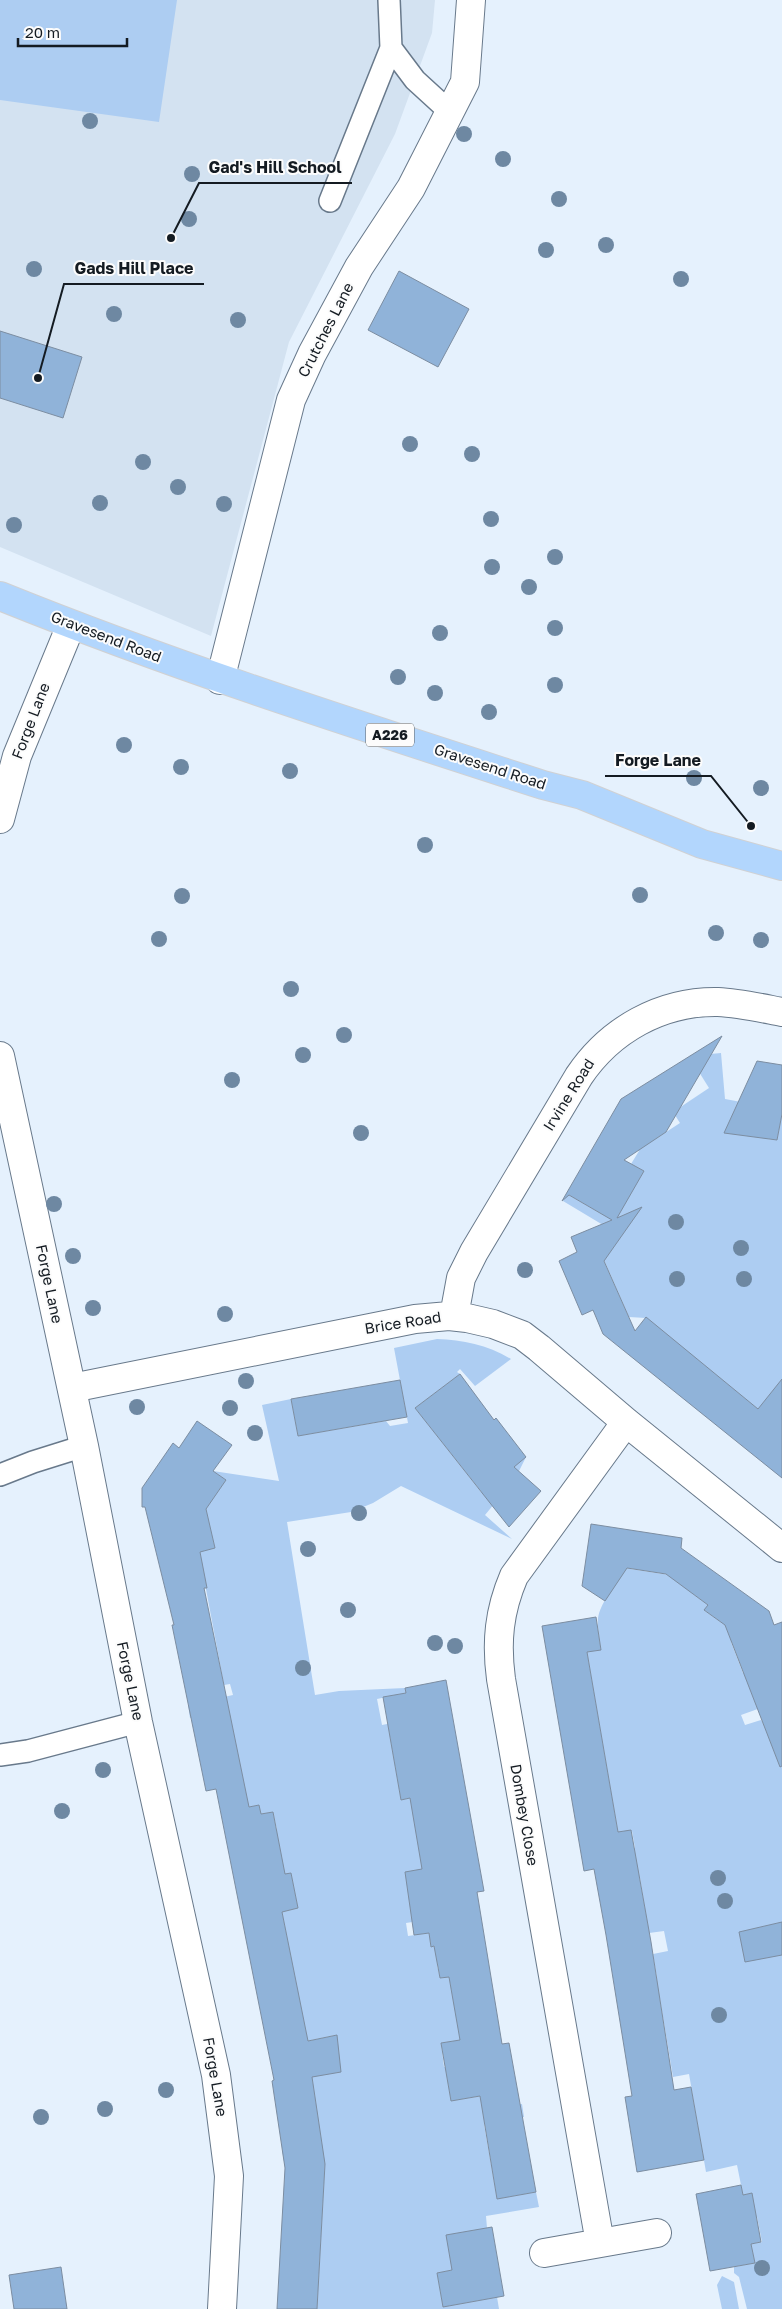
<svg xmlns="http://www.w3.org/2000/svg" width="782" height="2309" viewBox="0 0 782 2309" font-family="'Golos Text',sans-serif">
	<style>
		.built { fill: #d3e2f1 }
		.green { fill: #adcdf2 }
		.building { fill: #90b3d9; stroke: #7c8da1 }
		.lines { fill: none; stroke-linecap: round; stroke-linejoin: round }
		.service-casing { stroke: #68798b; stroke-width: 24 }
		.minor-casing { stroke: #68798b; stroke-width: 30 }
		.tertiary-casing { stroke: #68798b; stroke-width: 30 }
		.primary-casing { stroke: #d0d1d3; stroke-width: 30 }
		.service { stroke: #fff; stroke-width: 21 }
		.minor { stroke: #fff; stroke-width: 28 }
		.tertiary { stroke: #fff; stroke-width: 28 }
		.primary { stroke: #b2d6fd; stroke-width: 28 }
		.tree { fill: #6e88a2 }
		.labels { text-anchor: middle; stroke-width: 4; stroke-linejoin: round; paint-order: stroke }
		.shield { fill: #fcfcfc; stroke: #5a5e63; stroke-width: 1 }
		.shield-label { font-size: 14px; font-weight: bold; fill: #141b22 }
		.street-label { font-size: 15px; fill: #141b22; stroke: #fcfcfc }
		.leader { fill: none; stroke: #141b22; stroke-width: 2 }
		.callout-dot { fill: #141b22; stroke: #fcfcfc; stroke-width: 2 }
		.callout-label { font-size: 16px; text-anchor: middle; font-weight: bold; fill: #141b22; stroke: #fcfcfc; stroke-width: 4; stroke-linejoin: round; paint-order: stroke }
	</style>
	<rect width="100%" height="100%" fill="#e5f1fd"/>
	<path class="built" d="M0 0H435L432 33 395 134 289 342 211 636 0 547Z"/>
	<path class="green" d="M0 0H177L159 122 0 100Z
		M721 1053 725 1099 763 1106 768 1139 777 1140 782 1114V1425L758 1409 646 1318 629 1317 597 1244 603 1225 563 1201 567 1194 598 1212 636 1184 644 1171 631 1164 639 1151 638 1143 657 1138 680 1123 673 1112 709 1088 689 1056Z
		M437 1339C463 1340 488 1345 511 1359L475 1386 460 1369 457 1372 460 1374 415 1408 481 1492 526 1457 519 1471 497 1496 499 1498 485 1515 512 1539 401 1486 373 1503 351 1512 287 1522 315 1695 339 1691 405 1688 406 1693 377 1699 382 1725 412 1719 390 1736 401 1800 427 1795 432 1919 406 1923 408 1936 429 1933 431 1947 443 1945 446 1964 437 1965 440 1978 449 1977 461 2040 441 2043 444 2067 464 2064 446 2071 451 2101 512 2091 514 2105 522 2104 524 2117 484 2124 497 2199 536 2192 539 2207 486 2216 487 2228 452 2270 437 2273 443 2307 497 2297 499 2309H317L325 2165 285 2166 282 2151 322 2145 311 2074 338 2047 336 2035 307 2041 282 1912 298 1908 291 1873 274 1877 265 1832 277 1830 273 1812 261 1814 259 1805 230 1810 228 1711 190 1718 188 1705 233 1695 230 1684 224 1685 199 1552 215 1548 211 1533 170 1507H207L226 1480 213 1471 279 1481 262 1405 291 1399 298 1436 386 1421 390 1426 408 1423 394 1348Z
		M585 1562 676 1576 693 1594 708 1605 705 1611 722 1623 744 1593 742 1638 731 1642 743 1673 754 1671 766 1706 741 1715 745 1725 761 1720 782 1752V2309H747L739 2277 734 2273V2267L755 2263 751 2244 762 2242 757 2217 745 2218 752 2193 743 2195 737 2165 706 2172 689 2074 673 2077 660 1999 633 1982 657 1978 653 1954 668 1951 664 1931 649 1933 640 1878 621 1851 635 1848 632 1831 618 1832 587 1652 601 1649C596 1616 595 1615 614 1586L588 1568Z
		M722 2276 734 2282 739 2309H722L717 2285Z"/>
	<path class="building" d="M399 271 469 309 438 367 368 330Z
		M0 331 82 357 63 418 0 398Z
		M722 1036 666 1132 624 1160 644 1171 617 1218 642 1207 604 1261 635 1331 646 1317 758 1409 782 1379V1478L603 1334 593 1310 582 1315 559 1261 577 1252 571 1237 612 1220 569 1195 562 1201 621 1099Z
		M757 1061 782 1065V1114L777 1140 724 1133Z
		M460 1374 494 1420 496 1418 526 1457 514 1467 541 1491 509 1527 415 1408Z
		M400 1380 407 1417 298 1436 291 1399Z
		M197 1421 232 1445 213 1471 226 1480 206 1509 215 1548 200 1552 207 1588H204L249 1807 259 1805 261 1814 273 1812 285 1874 291 1873 298 1908 282 1912 308 2041 337 2035 341 2072 312 2077 325 2164 317 2309H277L285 2168 272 2081 274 2080 216 1789 206 1791 172 1625H174L145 1507H142V1488L173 1443 179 1448Z
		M591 1524 682 1538 681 1548 769 1611 774 1625 782 1622V1766L780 1767 725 1625 704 1610 708 1605 666 1574 627 1568 605 1601 582 1586Z
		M596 1617 601 1650 587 1652 618 1832 631 1830 651 1942 674 2090 691 2087 704 2160 637 2172 625 2097 632 2096 606 1935 594 1869 584 1871 542 1626Z
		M446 1680 484 1891 477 1892 502 2044 509 2043 536 2192 497 2199 480 2096 451 2101 441 2043 460 2040 449 1977 440 1978 434 1946 431 1947 429 1933 414 1935 405 1872 422 1869 410 1798 401 1800 383 1697 406 1693 405 1688Z
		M782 1922V1955L745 1962 739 1932Z
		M741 2185 743 2195 752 2193 761 2242 751 2244 755 2263 710 2271 696 2194Z
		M492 2227 504 2296 443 2307 437 2273 452 2270 446 2235Z
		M61 2267 67 2309H14L9 2275Z"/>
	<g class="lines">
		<g class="service-casing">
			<path id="service" d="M391 48 415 80 450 112
				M330 201 391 48 389 0
				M0 1475 33 1462 84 1446
				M0 1755 28 1751 138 1722"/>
		</g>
		<g class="minor-casing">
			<path id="minor" d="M454 1316 461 1278 474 1252 579 1076C610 1030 661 1001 718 1002 739 1003 761 1008 782 1012
				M72 1388 415 1319 449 1316 467 1318 493 1324 522 1335 539 1348 626 1422 782 1548
				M600 2243 501 1679C496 1642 499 1611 514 1576L626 1422
				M544 2253 657 2233"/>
		</g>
		<g class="tertiary-casing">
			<path id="tertiary" d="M220 680 291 400 312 354 359 267 411 188 465 82 471 0
				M0 819 17 756 71 625
				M0 1056 84 1446 138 1722 216 2075 229 2176 222 2309"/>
		</g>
		<g class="primary-casing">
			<path id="primary" d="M0 596C178 668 361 726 543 785L582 795 702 844 782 866"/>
		</g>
		<use href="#service" class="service"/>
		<use href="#minor" class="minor"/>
		<use href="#tertiary" class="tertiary"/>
		<use href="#primary" class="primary"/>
	</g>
	<g class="tree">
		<circle cx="90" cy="121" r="8"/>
		<circle cx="464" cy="134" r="8"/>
		<circle cx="503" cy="159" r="8"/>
		<circle cx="192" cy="174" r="8"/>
		<circle cx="559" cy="199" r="8"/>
		<circle cx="189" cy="219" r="8"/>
		<circle cx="606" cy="245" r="8"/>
		<circle cx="546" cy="250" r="8"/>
		<circle cx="34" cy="269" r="8"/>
		<circle cx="681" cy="279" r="8"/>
		<circle cx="114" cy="314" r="8"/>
		<circle cx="238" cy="320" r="8"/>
		<circle cx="410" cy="444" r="8"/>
		<circle cx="472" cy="454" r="8"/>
		<circle cx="143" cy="462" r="8"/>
		<circle cx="178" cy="487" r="8"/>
		<circle cx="100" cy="503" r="8"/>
		<circle cx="224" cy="504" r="8"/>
		<circle cx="491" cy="519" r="8"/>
		<circle cx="14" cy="525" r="8"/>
		<circle cx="555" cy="557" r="8"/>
		<circle cx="492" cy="567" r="8"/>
		<circle cx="529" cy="587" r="8"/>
		<circle cx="555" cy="628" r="8"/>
		<circle cx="440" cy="633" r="8"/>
		<circle cx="398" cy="677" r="8"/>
		<circle cx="555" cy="685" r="8"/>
		<circle cx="435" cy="693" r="8"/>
		<circle cx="489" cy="712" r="8"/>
		<circle cx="124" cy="745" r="8"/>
		<circle cx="181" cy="767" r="8"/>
		<circle cx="290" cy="771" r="8"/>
		<circle cx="694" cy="778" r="8"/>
		<circle cx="761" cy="788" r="8"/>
		<circle cx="425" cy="845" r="8"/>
		<circle cx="640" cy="895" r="8"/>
		<circle cx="182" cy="896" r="8"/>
		<circle cx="716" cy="933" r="8"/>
		<circle cx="159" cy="939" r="8"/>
		<circle cx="761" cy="940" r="8"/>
		<circle cx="291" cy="989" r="8"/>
		<circle cx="344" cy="1035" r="8"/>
		<circle cx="303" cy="1055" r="8"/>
		<circle cx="232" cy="1080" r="8"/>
		<circle cx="361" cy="1133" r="8"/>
		<circle cx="54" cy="1204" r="8"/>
		<circle cx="676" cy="1222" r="8"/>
		<circle cx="741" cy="1248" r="8"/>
		<circle cx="73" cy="1256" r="8"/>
		<circle cx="525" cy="1270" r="8"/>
		<circle cx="677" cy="1279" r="8"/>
		<circle cx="744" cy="1279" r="8"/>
		<circle cx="93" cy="1308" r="8"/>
		<circle cx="225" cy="1314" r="8"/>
		<circle cx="246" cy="1381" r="8"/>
		<circle cx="137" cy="1407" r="8"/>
		<circle cx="230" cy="1408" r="8"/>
		<circle cx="255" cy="1433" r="8"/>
		<circle cx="359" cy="1513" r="8"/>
		<circle cx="308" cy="1549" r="8"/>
		<circle cx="348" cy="1610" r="8"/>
		<circle cx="435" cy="1643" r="8"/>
		<circle cx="455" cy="1646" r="8"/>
		<circle cx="303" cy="1668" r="8"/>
		<circle cx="103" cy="1770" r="8"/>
		<circle cx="62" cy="1811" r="8"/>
		<circle cx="718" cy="1878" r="8"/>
		<circle cx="725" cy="1901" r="8"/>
		<circle cx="719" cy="2015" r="8"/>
		<circle cx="166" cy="2090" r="8"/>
		<circle cx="105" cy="2109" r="8"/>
		<circle cx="41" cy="2117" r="8"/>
		<circle cx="762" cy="2268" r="8"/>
	</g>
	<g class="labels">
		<rect class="shield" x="366" y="723.5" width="48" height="23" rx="4"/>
		<g class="shield-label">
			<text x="390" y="740">A226</text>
		</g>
		<g class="street-label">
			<text transform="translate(326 330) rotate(-63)" y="5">Crutches Lane</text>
			<text transform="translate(106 637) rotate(21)" y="5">Gravesend Road</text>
			<text transform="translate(31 721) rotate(-69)" y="5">Forge Lane</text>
			<text transform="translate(490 767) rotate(18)" y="5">Gravesend Road</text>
			<text transform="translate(569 1095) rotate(-58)" y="5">Irvine Road</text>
			<text transform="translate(49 1284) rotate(78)" y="5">Forge Lane</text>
			<text transform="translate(403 1323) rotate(-9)" y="5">Brice Road</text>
			<text transform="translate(130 1681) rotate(78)" y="5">Forge Lane</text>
			<text transform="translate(524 1815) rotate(80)" y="5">Dombey Close</text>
			<text transform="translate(215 2077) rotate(80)" y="5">Forge Lane</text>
		</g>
	</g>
	<path class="leader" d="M171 238L199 183H352M38 378L64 284H204M751 826L711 776H605"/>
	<g class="callout-dot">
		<circle cx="171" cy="238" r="5"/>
		<circle cx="38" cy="378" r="5"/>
		<circle cx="751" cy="826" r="5"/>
	</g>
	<g class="callout-label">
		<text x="275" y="173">Gad's Hill School</text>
		<text x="134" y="274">Gads Hill Place</text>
		<text x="658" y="766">Forge Lane</text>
	</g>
	<path d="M18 38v8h109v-8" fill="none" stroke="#141b22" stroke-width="2.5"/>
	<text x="25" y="38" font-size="15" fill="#141b22" stroke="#fcfcfc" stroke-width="4" paint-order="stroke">20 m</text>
</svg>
